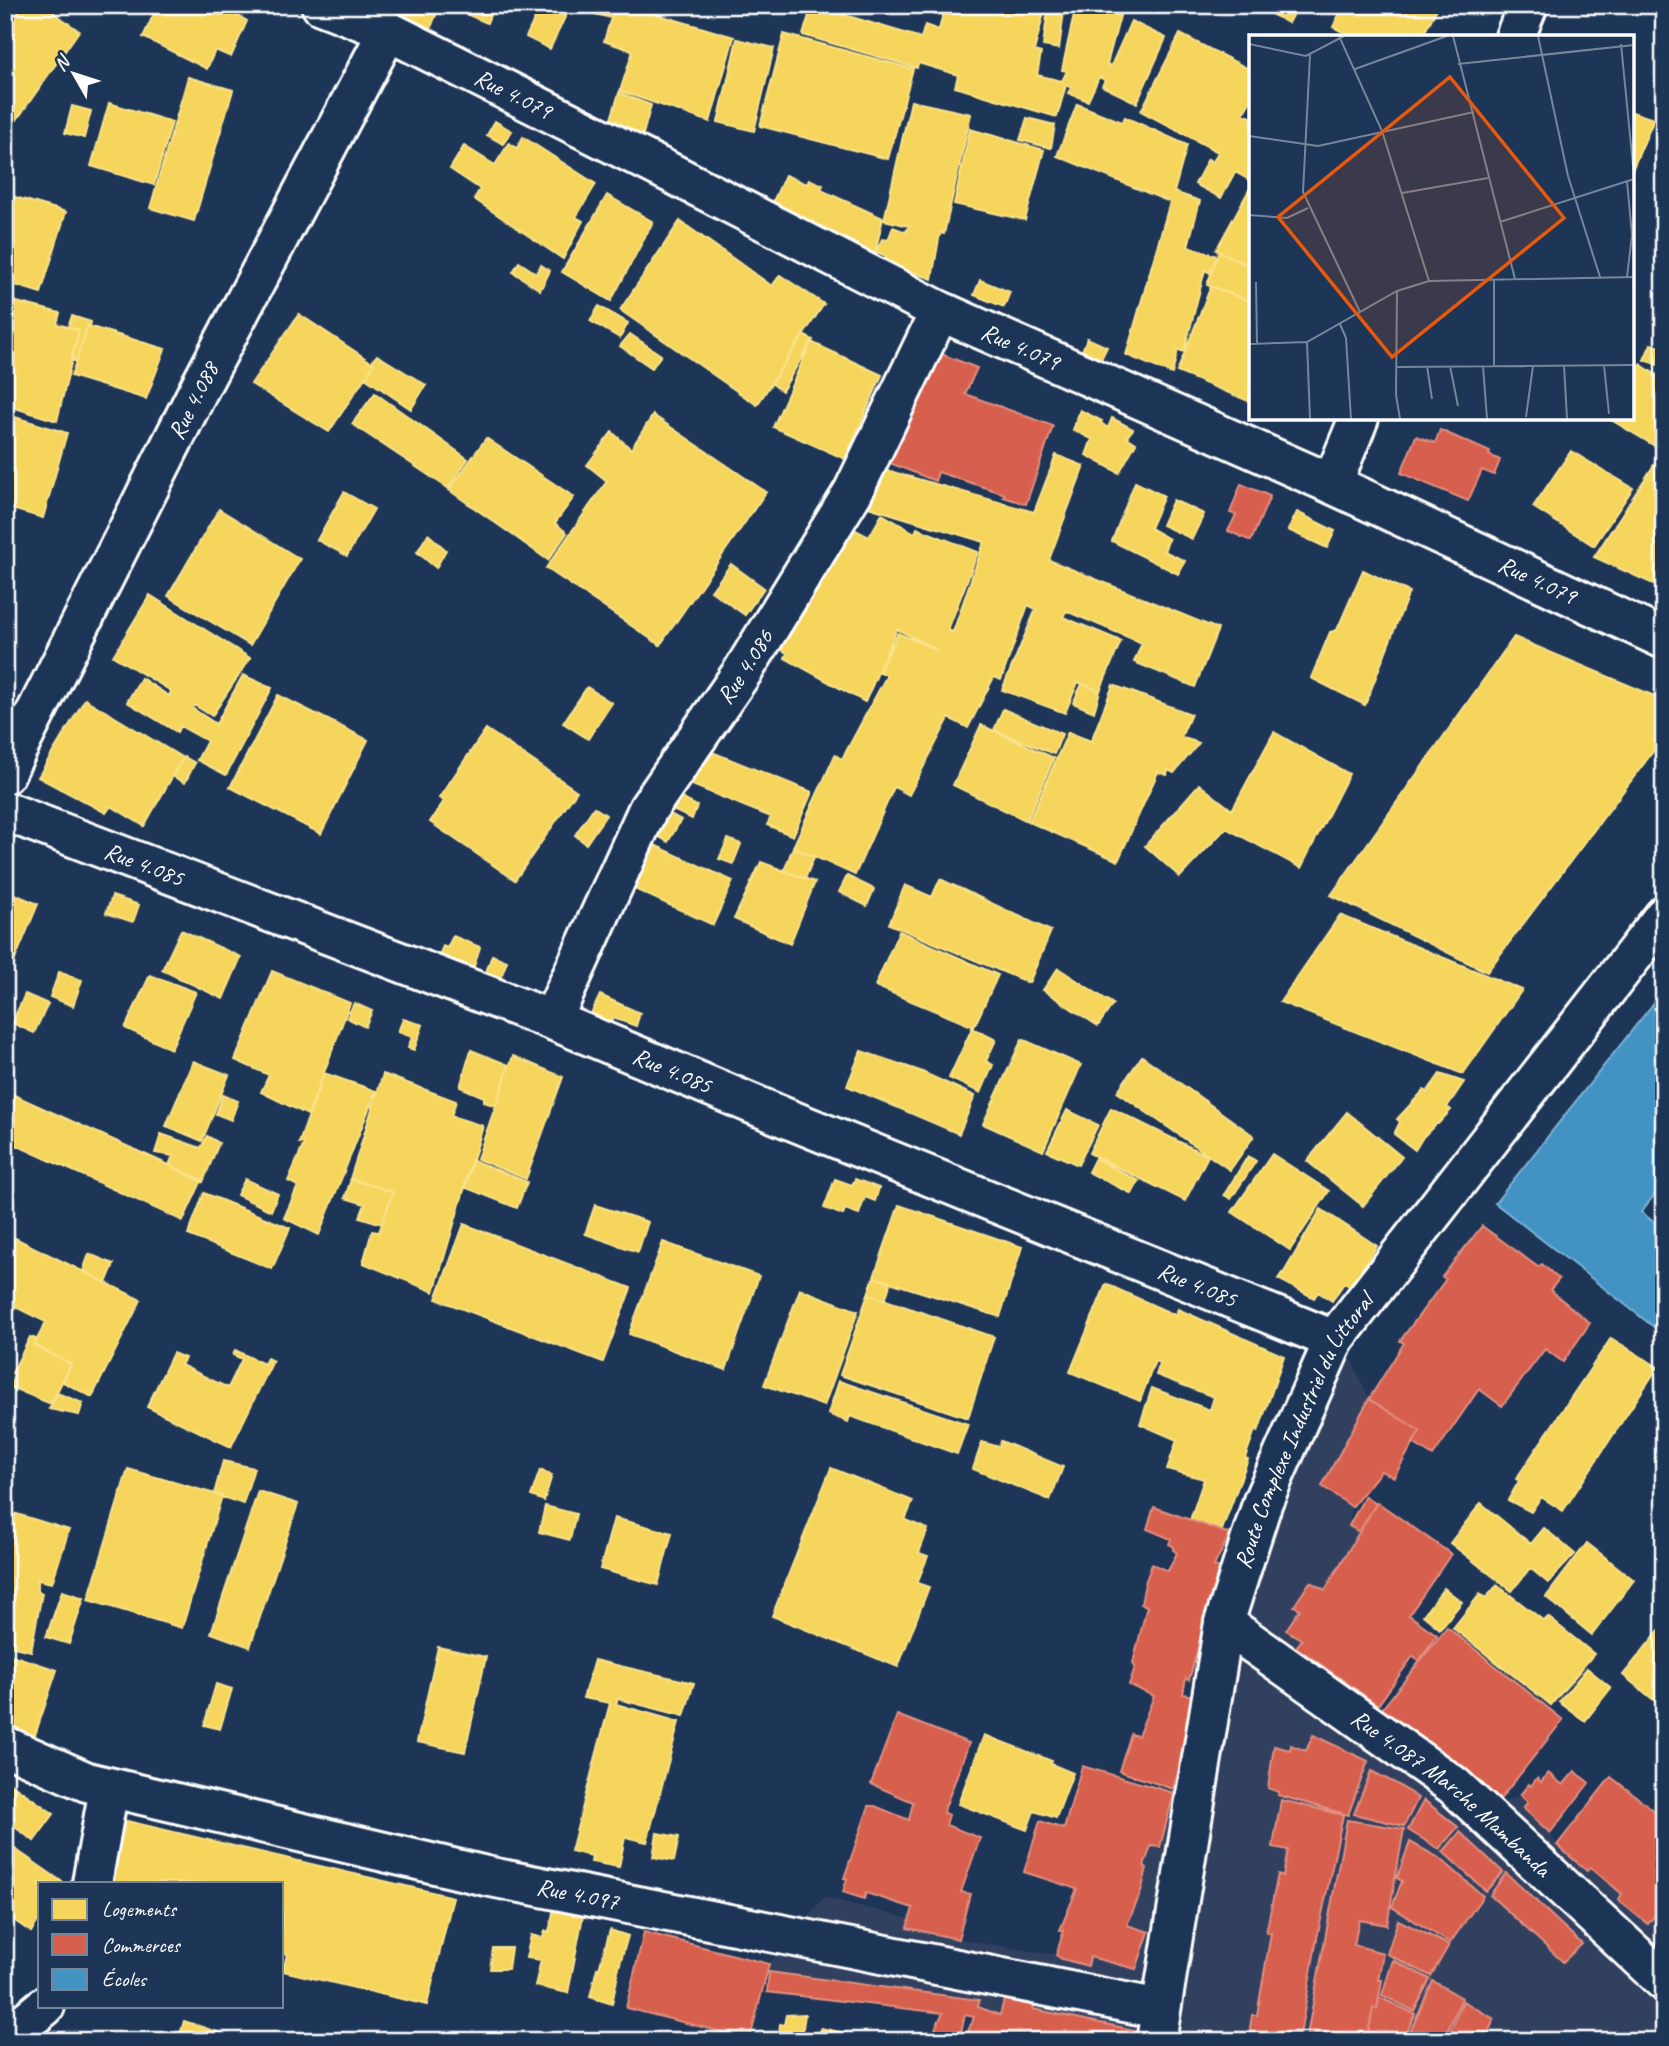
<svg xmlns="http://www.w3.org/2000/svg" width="1669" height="2046" viewBox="0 0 1669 2046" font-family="Caveat,sans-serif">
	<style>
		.built { fill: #314161 }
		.homes { fill: #f6d55c; stroke: #f9e28d; stroke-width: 2 }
		.shops { fill: #d6604d; stroke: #e29082; stroke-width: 2 }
		.schools { fill: #4393c3; stroke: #7bb3d5; stroke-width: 2 }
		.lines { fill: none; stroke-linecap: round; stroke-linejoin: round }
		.street-casing { stroke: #fff; stroke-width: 44 }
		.street { stroke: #1d3557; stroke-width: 38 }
		.labels { text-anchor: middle; stroke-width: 7; stroke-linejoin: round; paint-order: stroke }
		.street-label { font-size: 24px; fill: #fff; stroke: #1d3557 }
		.inset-road { fill: none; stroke: #77869a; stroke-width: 2 }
		.view { fill: #e8590c; fill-opacity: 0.15; stroke: #e8590c; stroke-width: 3.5 }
		.inset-edge { fill: none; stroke: #fff; stroke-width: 3.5 }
	</style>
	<rect width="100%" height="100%" fill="#1d3557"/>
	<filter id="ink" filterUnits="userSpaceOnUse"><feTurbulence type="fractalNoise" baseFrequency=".0143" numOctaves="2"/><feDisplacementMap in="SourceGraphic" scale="14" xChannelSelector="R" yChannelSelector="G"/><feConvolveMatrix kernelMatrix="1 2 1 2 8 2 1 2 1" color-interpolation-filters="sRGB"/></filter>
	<g filter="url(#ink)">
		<path class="built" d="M1342 1338 1369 1399 1322 1486 1352 1507 1349 1526 1359 1532 1325 1590 1309 1582 1294 1606 1300 1609 1286 1630 1302 1640 1296 1647 1378 1705V1715L1494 1807 1520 1795 1528 1802 1523 1808 1550 1833 1557 1845 1587 1871 1590 1867 1622 1894 1618 1900 1647 1924 1655 1915 1664 1921V2041H1151L1104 2025 1033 2009 1000 2015 978 2007 979 2000 769 1972V1964L824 1897 910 1919 908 1928 958 1939 1056 1955 1062 1959 1087 1966 1090 1957 1136 1969 1149 1932 1127 1925 1141 1892 1147 1868 1144 1866 1151 1846 1160 1847 1174 1794 1173 1789 1196 1714Z"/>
		<path class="homes" d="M24 5H43L79 31 9 131 5 128V31Z
			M158 5H206L229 16 231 12 247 21 231 57 215 50 207 69 143 37Z
			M393 5H440L430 30 390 12Z
			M445 5H494L487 23Z
			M541 5H553L567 13 550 49 526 37Z
			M560 5H652L649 12 734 37 710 122 620 91 633 51 604 41 611 18Z
			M812 5 921 38 925 25 939 30 945 5H1046L1034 51 1041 53 1037 75 1062 81 1067 71 1062 70 1076 5H1123L1107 64 1111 66 1131 21 1166 38 1137 103 1102 86 1105 80 1099 77 1088 101 1068 93 1071 88 1066 85 1057 117 955 87 958 75 918 63 917 68 803 35Z
			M1254 5H1298L1288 23Z
			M1344 5H1439L1422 37H1353L1333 27Z
			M1048 9 1064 11 1059 49 1043 46Z
			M784 34 913 69 888 159 760 126Z
			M1180 34 1251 70V100L1243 114 1251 117V181L1235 172 1221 198 1195 184 1208 159 1213 162 1218 152 1141 111Z
			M737 39 774 48 754 131 718 122Z
			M188 77 233 90 194 221 150 208Z
			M619 93 651 105 640 145 607 132Z
			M911 101 971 114 944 234 940 233 932 279 884 262 886 256 876 252 882 239 888 240 893 227 906 232 909 226 884 220Z
			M109 103 172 122 154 185 91 166Z
			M1077 104 1122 122 1125 117 1187 145 1174 192 1200 201 1188 246 1217 256 1210 273 1205 270 1184 352 1178 350 1172 374 1126 355 1170 202 1057 156Z
			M72 106 91 111 84 138 65 133Z
			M1632 112 1654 119 1632 170Z
			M1027 118 1055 125 1051 148 1020 140Z
			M495 121 512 131 503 144 487 135Z
			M970 129 1044 150 1025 220 954 204Z
			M523 137 596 184 576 217 583 221 563 259 474 199 480 189 450 169 464 146 495 165 509 143 517 148Z
			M785 175 807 184 809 179 823 185 821 190 883 218 875 253 771 206Z
			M1250 188H1251V266L1216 250Z
			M5 194 66 212 41 293 5 282Z
			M607 195 653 222 611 301 562 272Z
			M680 221 772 286 780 275 824 304 757 405 620 310Z
			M1219 251 1251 267V302L1207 285Z
			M519 262 536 273 541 265 550 271 540 290 513 272Z
			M980 280 1010 292 1004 307 974 295Z
			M1211 286 1251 302V402L1177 372Z
			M5 299 60 313 57 324 79 330 57 421 5 405Z
			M599 306 628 323 620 338 590 321Z
			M299 314 374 364 329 432 251 384Z
			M72 316 91 322 90 327 88 326 76 361 71 360 79 330 68 327Z
			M88 326 165 349 146 399 71 376Z
			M630 334 661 355 652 368 620 346Z
			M803 335 813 340 812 342H811L782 391 771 383Z
			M1087 338 1107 347 1101 359 1082 351Z
			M811 342 882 375 845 459 773 427Z
			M1651 344 1664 348V359L1661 366 1644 360Z
			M377 355 426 385 411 409 365 378 374 364 371 362Z
			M1640 364 1664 380V528L1655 541 1664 549V589L1594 557 1663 451 1608 418H1632V377Z
			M375 393 468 459 448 488 352 424Z
			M1080 410 1102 421 1101 423 1108 428 1112 418 1133 429 1127 437 1136 443 1119 473 1086 455 1092 439 1073 430Z
			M5 414 67 433 43 518 5 507Z
			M653 415 766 492 660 645 546 568 607 481 587 465 612 432 631 449Z
			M486 438 574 497 555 523 567 533 548 560 449 490Z
			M1571 451 1633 488 1594 546 1533 507Z
			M1056 455 1084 466 1049 560 1218 629 1195 687 1134 662 1142 643 1066 611 1063 617 1121 641 1100 691 1078 682 1065 713 1002 690 1036 609 1028 605 1001 680 994 677 968 728 949 718 909 795 894 787 855 875 793 847 835 755 842 759 887 675 879 672 898 633 937 650 897 629 865 702 785 658 787 653 771 644 808 592 813 595 852 528 869 537 882 514 915 533 917 528 978 552 948 630 953 632 984 542 865 506 879 468 1034 512Z
			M1135 482 1164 496 1150 528 1169 539 1164 551 1185 561 1178 574 1112 541Z
			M344 492 374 509 347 556 317 540Z
			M1173 500 1204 514 1192 539 1162 525Z
			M219 509 300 559 250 645 168 596Z
			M1297 512 1335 531 1327 548 1288 530Z
			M428 534 446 550 436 568 417 552Z
			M731 564 764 588 745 615 711 591Z
			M1363 570 1409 592 1365 705 1311 678 1330 632 1337 630Z
			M150 595 250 658 212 716 194 705 192 708 216 724 243 675 272 688 226 775 197 760 207 741 180 726 177 732 127 702 141 678 169 696 171 691 113 656Z
			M1514 637 1664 700V737L1487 972 1331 895Z
			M1082 684 1100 691 1094 712 1073 703Z
			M1113 685 1191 714 1181 737 1199 743 1174 773 1168 770 1167 775 1158 772 1118 861 1029 822 1068 732 1091 741Z
			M587 687 612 703 588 739 563 723Z
			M278 695 368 740 321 834 230 787Z
			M85 699 183 758 144 826 111 806 106 813 38 777Z
			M1003 709 1062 734 1054 754 994 730Z
			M981 725 1054 758 1027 821 953 785Z
			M486 729 577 791 515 880 430 822 444 801 439 798Z
			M1274 732 1349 774 1301 868 1226 828 1180 877 1145 846 1199 784 1232 810Z
			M707 750 812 792 793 836 767 825 771 817 692 785Z
			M184 757 195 763 185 783 172 776Z
			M675 795 697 806 692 819 668 808Z
			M594 807 606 815 586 844 575 835Z
			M661 809 681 820 668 842 649 831Z
			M728 839 741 844 733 864 719 859Z
			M650 843 733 881 713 925 630 887Z
			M793 847 814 857 805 879 784 871Z
			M761 862 815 882 790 944 734 919Z
			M847 876 874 889 867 906 839 892Z
			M940 879 1051 931 1029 983 889 924 905 885 932 897Z
			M5 890 38 904 14 962 5 958Z
			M112 896 139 905 133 922 106 913Z
			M1340 915 1522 990 1463 1074 1280 1002Z
			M181 930 241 957 223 999 162 970Z
			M899 931 998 975 974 1027 875 986Z
			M453 936 480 947 473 970 450 960 449 963 438 958 443 946 447 948Z
			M492 955 507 961 501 977 486 972Z
			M1058 968 1113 1004 1098 1026 1043 990Z
			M272 971 350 1003 308 1115 261 1092 269 1075 235 1060Z
			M59 972 82 980 73 1006 50 997Z
			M150 975 196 992 171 1049 125 1028Z
			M25 994 48 1004 34 1033 12 1023Z
			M600 995 640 1013 636 1026 613 1018 611 1023 591 1014Z
			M354 1003 372 1011 365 1027 347 1018Z
			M403 1019 423 1025 414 1050 408 1048 412 1037 398 1032Z
			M972 1028 996 1040 986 1061 993 1065 981 1093 949 1078Z
			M1022 1039 1081 1065 1043 1151 983 1124Z
			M471 1050 509 1065 496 1106 484 1102V1097L460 1087Z
			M861 1051 920 1071 975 1096 959 1134 847 1086Z
			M513 1056 563 1077 526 1179 477 1159Z
			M1142 1056 1254 1136 1230 1170 1117 1092Z
			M193 1061 229 1075 202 1141 166 1126Z
			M324 1073 376 1091 319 1235 284 1218 298 1186 288 1181 304 1144 299 1143Z
			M383 1074 456 1101 451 1116 483 1126 434 1292 363 1263 372 1231 379 1232 393 1192 350 1179Z
			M1440 1074 1464 1082 1447 1107 1451 1110 1438 1124H1436L1423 1137 1415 1150 1394 1134 1400 1122 1397 1119 1424 1090 1427 1092Z
			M5 1091 202 1180 183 1221 5 1140Z
			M223 1095 238 1101 231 1120 216 1114Z
			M1111 1108 1208 1156 1185 1201 1089 1153Z
			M1067 1110 1098 1125 1078 1165 1047 1151Z
			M1347 1112 1402 1157 1363 1206 1307 1161Z
			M161 1134 201 1148 207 1136 219 1143 203 1182 169 1165 173 1156 155 1153Z
			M1272 1154 1329 1191 1290 1250 1232 1212Z
			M1248 1156 1256 1161 1231 1199 1224 1195Z
			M1095 1158 1139 1181 1132 1194 1088 1172Z
			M472 1160 527 1182 517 1208 464 1187Z
			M245 1179 278 1194 271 1211 237 1195Z
			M351 1179 393 1192 382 1224 360 1217 365 1204 345 1198Z
			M835 1179 852 1185 855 1179 879 1188 875 1201 865 1197 859 1214 845 1209 843 1215 824 1208Z
			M204 1193 290 1228 272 1269 188 1235Z
			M595 1205 648 1222 638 1252 585 1234Z
			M899 1205 1022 1247 1000 1317 874 1277Z
			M1321 1209 1377 1246 1350 1286 1344 1283 1332 1301 1318 1292 1314 1298 1278 1279 1282 1273 1283 1274Z
			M464 1224 631 1288 603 1362 436 1299Z
			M15 1238 141 1300 92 1397 63 1382 71 1364 34 1345 46 1322 5 1302V1259Z
			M663 1242 759 1276 726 1370 629 1334Z
			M89 1254 114 1264 106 1283 83 1271Z
			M874 1277 891 1282 885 1300 868 1294Z
			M1106 1284 1175 1315 1178 1309 1284 1356 1258 1432 1255 1430 1245 1458 1248 1459 1222 1530 1190 1520 1204 1479 1167 1469 1177 1440 1140 1424 1152 1388 1210 1410 1214 1397 1156 1375 1160 1363 1155 1361 1140 1401 1070 1372Z
			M800 1289 858 1311 824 1406 764 1385Z
			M868 1294 994 1337 968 1418 840 1375Z
			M30 1337 36 1339 34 1345 71 1364 51 1404 10 1387 14 1374 12 1373Z
			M1611 1338 1658 1367 1563 1511 1541 1497 1531 1512 1508 1500 1519 1481 1516 1479Z
			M235 1350 264 1364 267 1358 273 1361 231 1447 147 1407 173 1353 185 1358 181 1365 228 1388 242 1359 233 1355Z
			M839 1381 968 1424 957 1454 850 1416 848 1422 828 1414Z
			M57 1393 83 1403 79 1415 49 1409Z
			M1001 1441 1063 1467 1050 1500 973 1469 982 1442 999 1447Z
			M223 1461 254 1468 243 1504 214 1494Z
			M831 1468 913 1501 905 1520 928 1529 919 1553 928 1556 917 1583 929 1587 898 1667 772 1616Z
			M128 1469 222 1496 182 1628 88 1600Z
			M540 1470 552 1475 544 1501 531 1496Z
			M258 1491 298 1504 250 1647 211 1633Z
			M5 1503 11 1504 10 1512 69 1530 52 1583 38 1580V1592L42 1593 31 1651 5 1645Z
			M1481 1503 1531 1544 1544 1528 1575 1554 1548 1583 1530 1568 1512 1591 1450 1543Z
			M545 1506 576 1514 570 1540 539 1532Z
			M614 1518 672 1533 658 1585 600 1569Z
			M1587 1543 1634 1580 1592 1635 1546 1597Z
			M1497 1585 1544 1621 1548 1617 1594 1654 1551 1705 1453 1628 1480 1594 1486 1598Z
			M1444 1588 1462 1602 1440 1629 1423 1615Z
			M62 1591 84 1598 69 1644 46 1637Z
			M1664 1624V1703L1661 1706 1623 1675Z
			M438 1647 486 1657 465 1752 417 1742Z
			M5 1653 57 1670 32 1744 5 1737Z
			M594 1660 694 1683 684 1716 618 1699 616 1704 679 1722 647 1842 625 1837 619 1867 591 1862 592 1856 571 1851 610 1703 583 1698Z
			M1587 1668 1611 1688 1585 1721 1559 1702Z
			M216 1684 232 1689 220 1729 204 1725Z
			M984 1735 1052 1761 1051 1764 1073 1773 1056 1818 1034 1811 1027 1830 958 1804Z
			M9 1782 54 1814 34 1841 5 1820V1787Z
			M114 1818 453 1897 427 2005 283 1971 287 1954 282 1953V1883H99Z
			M657 1833 679 1837 674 1861 653 1857Z
			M5 1842 64 1883H40V1918L31 1932 5 1914Z
			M554 1908 583 1916 568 1993 535 1986 541 1960 526 1958 531 1935 543 1938 545 1931 549 1932Z
			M610 1930 628 1936 617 1974H618L612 2004 590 1997 597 1968 599 1969Z
			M493 1948H511L508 1969H490Z
			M805 2014 801 2041H778L780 2024 784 2025 786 2015Z
			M184 2021 244 2041H178Z
			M821 2028 880 2041H817Z"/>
		<path class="shops" d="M934 351 977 368 965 394 1053 426 1026 504 1003 497 1005 494 938 472 935 481 880 459Z
			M1440 430 1490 452 1489 455 1500 460 1494 475 1482 470 1468 501 1401 473 1416 436 1435 443Z
			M1241 484 1270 496 1251 541 1228 531 1236 515 1230 513Z
			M1482 1226 1538 1267 1542 1264 1559 1279 1550 1290 1590 1323 1563 1362 1545 1349 1502 1406 1479 1389 1433 1456 1413 1443 1420 1431 1369 1399 1404 1343 1400 1341 1446 1279 1442 1277Z
			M1369 1399 1420 1431 1394 1477 1381 1471 1352 1507 1322 1486Z
			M1365 1496 1376 1504 1359 1532 1349 1526Z
			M1377 1502 1451 1554 1409 1615 1437 1635 1419 1661 1413 1656 1378 1705 1296 1647 1302 1640 1286 1630 1300 1609 1294 1606 1310 1582 1325 1590Z
			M1154 1507 1230 1534 1214 1566 1221 1568 1189 1680 1186 1678 1183 1694 1198 1697 1196 1714 1173 1789 1119 1771 1131 1734 1138 1736 1154 1696 1129 1685 1135 1667 1133 1663 1147 1606 1141 1604 1145 1583 1152 1564 1168 1571 1177 1553 1173 1550 1174 1547 1169 1544 1171 1539 1147 1529Z
			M1447 1627 1563 1720 1494 1807 1378 1714Z
			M897 1715 969 1743 943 1813 949 1815 946 1825 980 1838 961 1892 970 1894 958 1939 907 1928 913 1908 866 1893 864 1899 843 1892 847 1879 844 1878 869 1806H875L909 1820 913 1802 871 1784Z
			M1313 1735 1368 1761 1348 1815 1278 1795 1279 1792 1268 1788 1274 1746 1290 1750 1291 1745 1306 1751Z
			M1082 1766 1174 1793 1160 1847 1151 1846 1144 1866 1147 1868 1141 1892 1127 1925 1149 1932 1136 1969 1090 1957 1088 1966 1062 1959 1056 1955 1064 1930H1060L1077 1889 1024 1872 1040 1821 1064 1829Z
			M1371 1771 1397 1784 1418 1798 1404 1826 1354 1814Z
			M1575 1771 1589 1783 1550 1833 1523 1808 1528 1802 1520 1795 1529 1784 1531 1786 1537 1778 1541 1782 1548 1773 1563 1785Z
			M1611 1777 1664 1818V1921L1655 1915 1648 1924 1618 1900 1622 1894 1590 1867 1587 1871 1557 1845Z
			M1281 1800 1343 1815 1317 1938 1299 2041H1248L1252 2015H1257L1271 1933H1266L1278 1874 1283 1876 1288 1850 1273 1847Z
			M1424 1800 1458 1827 1439 1849 1408 1830Z
			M1347 1820 1404 1829 1387 1925 1359 1920 1354 1945 1383 1953 1378 1980H1382L1377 2009 1373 2008 1367 2039 1373 2041H1306Z
			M1460 1832 1503 1872 1486 1891 1443 1852Z
			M1410 1842 1441 1859 1483 1896 1450 1943 1392 1907 1402 1881 1397 1878Z
			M1506 1873 1582 1944 1563 1962 1490 1895Z
			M1398 1920 1449 1945 1431 1976 1387 1954Z
			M644 1932 769 1964 750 2039 626 2008Z
			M1393 1960 1430 1979 1414 2011 1382 1995Z
			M769 1972 979 2000 978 2007 1000 2015 1004 2000 1034 2005 1033 2009 1153 2034 1151 2041H964L974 2017 965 2015 959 2041H945L933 2038 936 2026 943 2013 767 1992Z
			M1433 1981 1462 1998 1443 2041H1406Z
			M1379 1997 1415 2014 1403 2041H1373L1367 2039 1373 2008 1377 2009Z
			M1463 2001 1494 2019 1485 2041H1446Z"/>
		<path class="schools" d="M1664 990V1183L1641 1212 1664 1230V1335L1495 1203Z"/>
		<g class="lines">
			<g class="street-casing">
				<g id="street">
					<path id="s1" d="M321 5 388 31 671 173 940 311 1332 484 1664 639"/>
					<path d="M1515 37 1528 5"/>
					<path d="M1332 484 1359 418"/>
					<path id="s2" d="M5 774 201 385 388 31"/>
					<path id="s3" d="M5 811 552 1020 781 1116 1334 1340"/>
					<path id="s4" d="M552 1020 648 809 743 671 853 492 940 311"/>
					<path id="s5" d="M1224 1623 1453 1785 1664 1981"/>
					<path id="s6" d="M5 1746 87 1782 486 1876 1160 2009"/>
					<path d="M92 1883 109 1788"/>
					<path d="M5 2039 45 2006"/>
					<path id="s7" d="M1156 2041 1224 1623 1263 1501 1334 1340 1664 916"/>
				</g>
			</g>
			<use href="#street" class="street"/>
		</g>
	</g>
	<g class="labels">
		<g class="street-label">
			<text dy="8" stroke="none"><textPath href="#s1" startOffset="212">Rue 4.079</textPath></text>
			<text dy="8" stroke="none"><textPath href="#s1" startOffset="779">Rue 4.079</textPath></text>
			<text dy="8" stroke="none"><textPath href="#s2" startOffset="418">Rue 4.088</textPath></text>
			<text dy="8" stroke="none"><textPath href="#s1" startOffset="1346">Rue 4.079</textPath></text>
			<text dy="8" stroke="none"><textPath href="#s4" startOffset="404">Rue 4.086</textPath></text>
			<text dy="8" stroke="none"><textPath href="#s3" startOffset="149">Rue 4.085</textPath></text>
			<text dy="8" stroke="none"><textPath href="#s3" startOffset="716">Rue 4.085</textPath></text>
			<text dy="8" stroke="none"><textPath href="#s3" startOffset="1283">Rue 4.085</textPath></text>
			<text dy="8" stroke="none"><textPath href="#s7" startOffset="632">Route Complexe Industriel du Littoral</textPath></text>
			<text dy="8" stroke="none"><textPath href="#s5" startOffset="284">Rue 4.087 Marche Mambanda</textPath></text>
			<text dy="8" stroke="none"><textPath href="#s6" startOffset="593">Rue 4.097</textPath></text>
		</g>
	</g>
	<g transform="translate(1249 35)">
		<rect width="385" height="385" fill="#1d3557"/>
		<path class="inset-road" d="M90 1 133 96 180 246M204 1 266 244M289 1 319 141 351 242M0 9 57 21 95 1M372 9 385 141M61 20 54 157 111 277M209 29 385 10M106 34 198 1M0 101 69 111 225 77M153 158 239 143M0 180 38 183 59 173M251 187 385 144M378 242 383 200 378 146M245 244V331M7 247 8 309M148 256 147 360 151 384M91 289 97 303 102 384M58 307 61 384M0 309 58 307 148 256 180 246 385 242M315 330 318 384M355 330 360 379M178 331 183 364M201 331 209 371M234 331 238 384M147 332 385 330M277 382 284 331"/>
		<path class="view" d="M201 42 315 183 143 322 29 182Z"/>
		<rect width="385" height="385" class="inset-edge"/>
	</g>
	<rect width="1669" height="2046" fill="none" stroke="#1d3557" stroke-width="28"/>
	<rect x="14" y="14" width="1641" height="2018" fill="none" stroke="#fff" stroke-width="2.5" filter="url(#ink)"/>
	<rect x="38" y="1882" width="245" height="126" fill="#1d3557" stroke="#77869a" stroke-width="2"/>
	<rect x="52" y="1899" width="35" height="21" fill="#f6d55c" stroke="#77869a" stroke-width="2"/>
	<text x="102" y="1916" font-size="21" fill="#ffffff">Logements</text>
	<rect x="52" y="1934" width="35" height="21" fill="#d6604d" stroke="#77869a" stroke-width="2"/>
	<text x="102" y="1952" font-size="21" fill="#ffffff">Commerces</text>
	<rect x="52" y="1969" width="35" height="21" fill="#4393c3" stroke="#77869a" stroke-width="2"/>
	<text x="102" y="1986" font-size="21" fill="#ffffff">Écoles</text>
	<g transform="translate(74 74) rotate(309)" stroke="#1d3557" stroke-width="5" paint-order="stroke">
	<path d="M0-5L12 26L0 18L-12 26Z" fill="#ffffff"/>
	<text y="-10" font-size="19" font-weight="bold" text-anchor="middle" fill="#ffffff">N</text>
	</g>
</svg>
